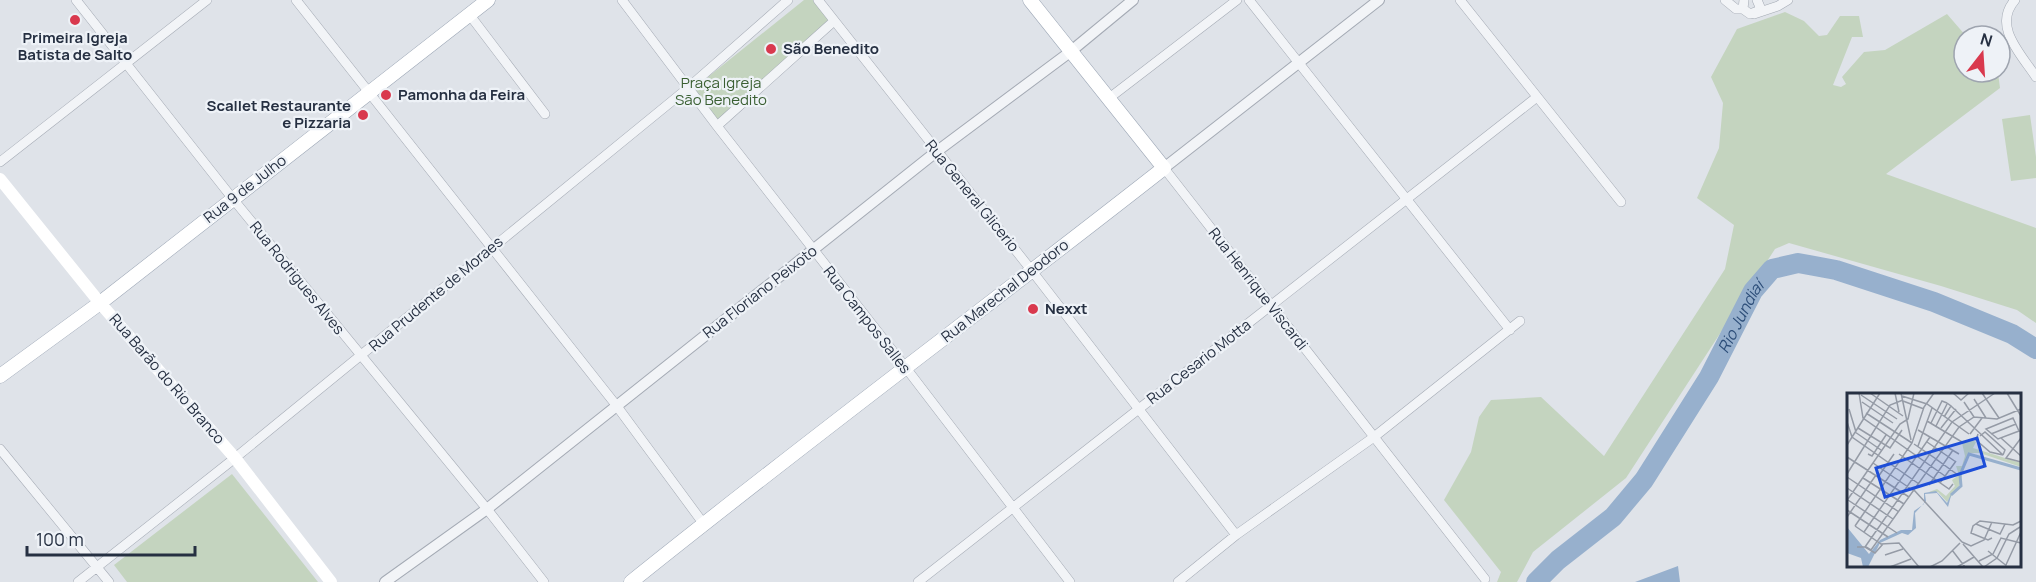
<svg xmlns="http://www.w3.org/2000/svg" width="2036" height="582" viewBox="0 0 2036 582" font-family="Manrope,sans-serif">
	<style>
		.green { fill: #c4d4bf }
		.water { fill: #97b0cd }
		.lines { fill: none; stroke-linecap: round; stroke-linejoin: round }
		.river { stroke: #97b0cd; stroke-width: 20 }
		.minor-casing { stroke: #a4aab4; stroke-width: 10 }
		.tertiary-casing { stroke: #a4aab4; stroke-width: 12 }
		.primary-casing { stroke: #9da7b6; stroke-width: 15 }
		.minor { stroke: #f2f4f7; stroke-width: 9 }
		.tertiary { stroke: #f2f4f7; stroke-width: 10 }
		.secondary { stroke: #fff; stroke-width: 12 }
		.primary { stroke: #fff; stroke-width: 14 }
		.poi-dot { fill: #d9394e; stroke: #eef2f7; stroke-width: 2 }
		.labels { text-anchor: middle; stroke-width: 4.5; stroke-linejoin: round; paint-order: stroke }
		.poi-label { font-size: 15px; font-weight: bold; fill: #263042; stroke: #eef2f7; text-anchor: start }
		.park-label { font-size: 15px; fill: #3a5f32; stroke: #eef2f7 }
		.street-label { font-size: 15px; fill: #263042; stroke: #eef2f7 }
		.water-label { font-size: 16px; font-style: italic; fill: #2d4e79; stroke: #eef2f7 }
		.inset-river { fill: none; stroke: #97b0cd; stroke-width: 3 }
		.inset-road { fill: none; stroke: #959ba6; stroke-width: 1.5 }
		.view { fill: #1d4ed8; fill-opacity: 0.15; stroke: #1d4ed8; stroke-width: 3 }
		.inset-edge { fill: none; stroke: #263042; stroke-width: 3 }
	</style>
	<rect width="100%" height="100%" fill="#dfe3e9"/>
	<path class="green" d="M804 0H816L834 21 717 120 693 89Z
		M1785 12 1804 21 1819 36 1827 35 1840 16H1859L1863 37H1852L1833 85 1841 87 1846 84 1842 77 1864 52 1885 50 1947 14 1966 36H1964V72L1998 73 2000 88 1886 174 2036 228V323L2017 310 1941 286 1789 243 1775 249 1626 478 1533 552 1517 582H1497L1501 572 1444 500 1471 452 1479 417 1491 400 1541 397 1604 456 1725 269 1734 225 1697 198 1719 148 1723 103 1711 77 1737 29Z
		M2030 115 2036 157V178L2011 181 2002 119Z
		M232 474 318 582H127L114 565Z"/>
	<path class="water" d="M1678 566 1680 582H1635Z"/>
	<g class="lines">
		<path class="river" id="s1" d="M1536 582 1558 560 1613 517 1644 480 1709 377 1753 291 1772 269 1798 263 1836 270 1934 302 2012 334 2036 349"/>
		<g class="minor-casing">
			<path id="minor" d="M76 0 233 199 487 509 544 582
				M296 0 616 405 703 523
				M622 0 717 126 906 368 1070 582
				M818 0 1032 271 1236 535
				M1249 0 1510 330
				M1460 0 1621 202
				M1725 0 1736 9H1743
				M1744 0 1743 9 1750 14 1758 11 1760 7 1757 0
				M2015 0C1992 26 2021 54 2036 77
				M469 14 545 114
				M1754 14 1778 6 1788 0
				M1108 99 1237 0
				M717 126 834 21
				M0 162 207 0
				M1164 168 1485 579
				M0 449 109 582
				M78 582 235 458 688 88 788 0
				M918 582 1537 97
				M1178 582 1236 535 1374 437 1520 321"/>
		</g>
		<g class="tertiary-casing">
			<path id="tertiary" d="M1164 168 1379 0
				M385 582 487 509 936 152 1070 52 1133 0"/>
		</g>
		<g class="primary-casing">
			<path id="primary" d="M0 376 100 303 488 0
				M631 582C806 441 987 307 1164 168L1030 0"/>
		</g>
		<use href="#minor" class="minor"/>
		<use href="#tertiary" class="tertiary"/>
		<path class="secondary" d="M0 179 100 303 235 458 331 582"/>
		<use href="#primary" class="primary"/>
	</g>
	<g class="poi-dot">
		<circle cx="75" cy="20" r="6"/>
		<circle cx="771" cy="49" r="6"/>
		<circle cx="386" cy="95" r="6"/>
		<circle cx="363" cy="115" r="6"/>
		<circle cx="1033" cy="309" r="6"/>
	</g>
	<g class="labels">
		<g class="poi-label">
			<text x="75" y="43" text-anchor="middle">Primeira Igreja<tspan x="75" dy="17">Batista de Salto</tspan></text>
			<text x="783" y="54">São Benedito</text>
			<text x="398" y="100">Pamonha da Feira</text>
			<text x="351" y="111" text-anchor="end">Scallet Restaurante<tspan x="351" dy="17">e Pizzaria</tspan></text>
			<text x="1045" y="314">Nexxt</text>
		</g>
		<g class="park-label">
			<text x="721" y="88">Praça Igreja<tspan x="721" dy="17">São Benedito</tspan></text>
		</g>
		<g class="street-label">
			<text transform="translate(245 189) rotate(-38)" y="5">Rua 9 de Julho</text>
			<text transform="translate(972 196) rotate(51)" y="5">Rua General Glicerio</text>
			<text transform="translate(297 278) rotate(51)" y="5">Rua Rodrigues Alves</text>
			<text transform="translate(1258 289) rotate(52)" y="5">Rua Henrique Viscardi</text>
			<text transform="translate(1005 291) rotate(-38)" y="5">Rua Marechal Deodoro</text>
			<text transform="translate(760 292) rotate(-38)" y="5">Rua Floriano Peixoto</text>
			<text transform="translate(436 294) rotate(-40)" y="5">Rua Prudente de Moraes</text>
			<text transform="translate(867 320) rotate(52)" y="5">Rua Campos Salles</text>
			<text transform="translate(1199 362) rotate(-38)" y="5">Rua Cesario Motta</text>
			<text transform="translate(167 379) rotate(49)" y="5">Rua Barão do Rio Branco</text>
		</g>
		<g class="water-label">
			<text dy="6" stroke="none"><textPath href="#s1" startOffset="339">Rio Jundiaí</textPath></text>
		</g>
	</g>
	<g transform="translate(1847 393)">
		<rect width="174" height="174" fill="#dfe3e9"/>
		<path d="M125 47 129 49 126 55 174 70V74L133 60H121L112 93 100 109 91 99H82L90 96 99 103 108 93 105 87 112 82 109 73H115L118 63 115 50Z" fill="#c4d4bf"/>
		<path d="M89 98 100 110 105 99 101 114 90 100 78 101 79 108 68 120 69 135 61 142 55 140 33 150 21 174H16L14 165 0 160V134L22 161 33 147 54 137H65L67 118 77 111V100Z" fill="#97b0cd"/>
		<path class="inset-river" d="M104 102 114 93 113 82 122 61 174 76"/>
		<path class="inset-road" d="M12 0 16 25 98 83M23 0 56 23M48 0 52 19M54 0 64 47M106 0 114 7 122 0M135 0 152 25M160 0 174 23M14 2 50 26M55 3 80 11 122 41M127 6 139 25M56 8 77 16M15 9 46 30M117 9 127 24M104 13 156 62M2 16 9 39M19 20 65 50M97 24 104 13 100 10M166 25 172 38 151 46 139 36ZM80 28 115 49M0 29 5 44 72 91M84 30 95 8 100 10M89 33 100 11M11 35 43 55 55 37M94 35 109 16M71 37 112 61M8 39 34 57M123 41 135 25M131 41 129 47 143 59 156 62M144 41 169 31M133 43 138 39 158 57 156 62M154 45 174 63M174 45 159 65 174 69M80 49 109 69M0 52 33 0M71 53 85 15M21 61 25 63 39 42M52 61 102 96 106 91M0 64 62 104M26 70 67 98M0 81 43 12 56 7M111 82 89 66 112 34 127 24 150 26 174 16M0 84 52 119M31 84 47 61M16 85 57 111M93 90 109 68M82 92 106 57M0 95 46 126M67 97 115 149M1 106 53 31 61 26 67 0M1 107 50 140M0 117 41 144M0 124 29 82M129 131 153 141 158 131M8 133 65 50 77 14 87 0M8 133 34 151 52 150 72 174M17 139 83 44M145 145 141 147 124 140 126 133 133 128 166 132 174 128M115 149 124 153 137 147 145 129M116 151 136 174M10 154H18L28 160 36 151M18 154 105 29 148 0M19 154 24 157 89 66 67 51M105 157 118 174M141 158 161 174M38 162 56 156M132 168 146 161 154 145 174 150M43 174 64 166M83 174 95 168 113 150M110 174 127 164M137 174 150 165 162 141 173 134M158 174 174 139"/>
		<path class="view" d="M130 45 138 73 38 104 29 75Z"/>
		<rect width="174" height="174" class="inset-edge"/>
	</g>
	<g transform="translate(1982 54) rotate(17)"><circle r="28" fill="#eef2f7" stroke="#9ea4af" stroke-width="1.5"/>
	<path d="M0-4.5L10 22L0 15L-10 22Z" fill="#d9394e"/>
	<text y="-9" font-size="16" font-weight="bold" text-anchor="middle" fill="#263042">N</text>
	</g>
	<path d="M27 546v9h168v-9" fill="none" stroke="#263042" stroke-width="3"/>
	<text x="36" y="546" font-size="18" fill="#263042" stroke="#eef2f7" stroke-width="4.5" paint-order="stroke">100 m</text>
</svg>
